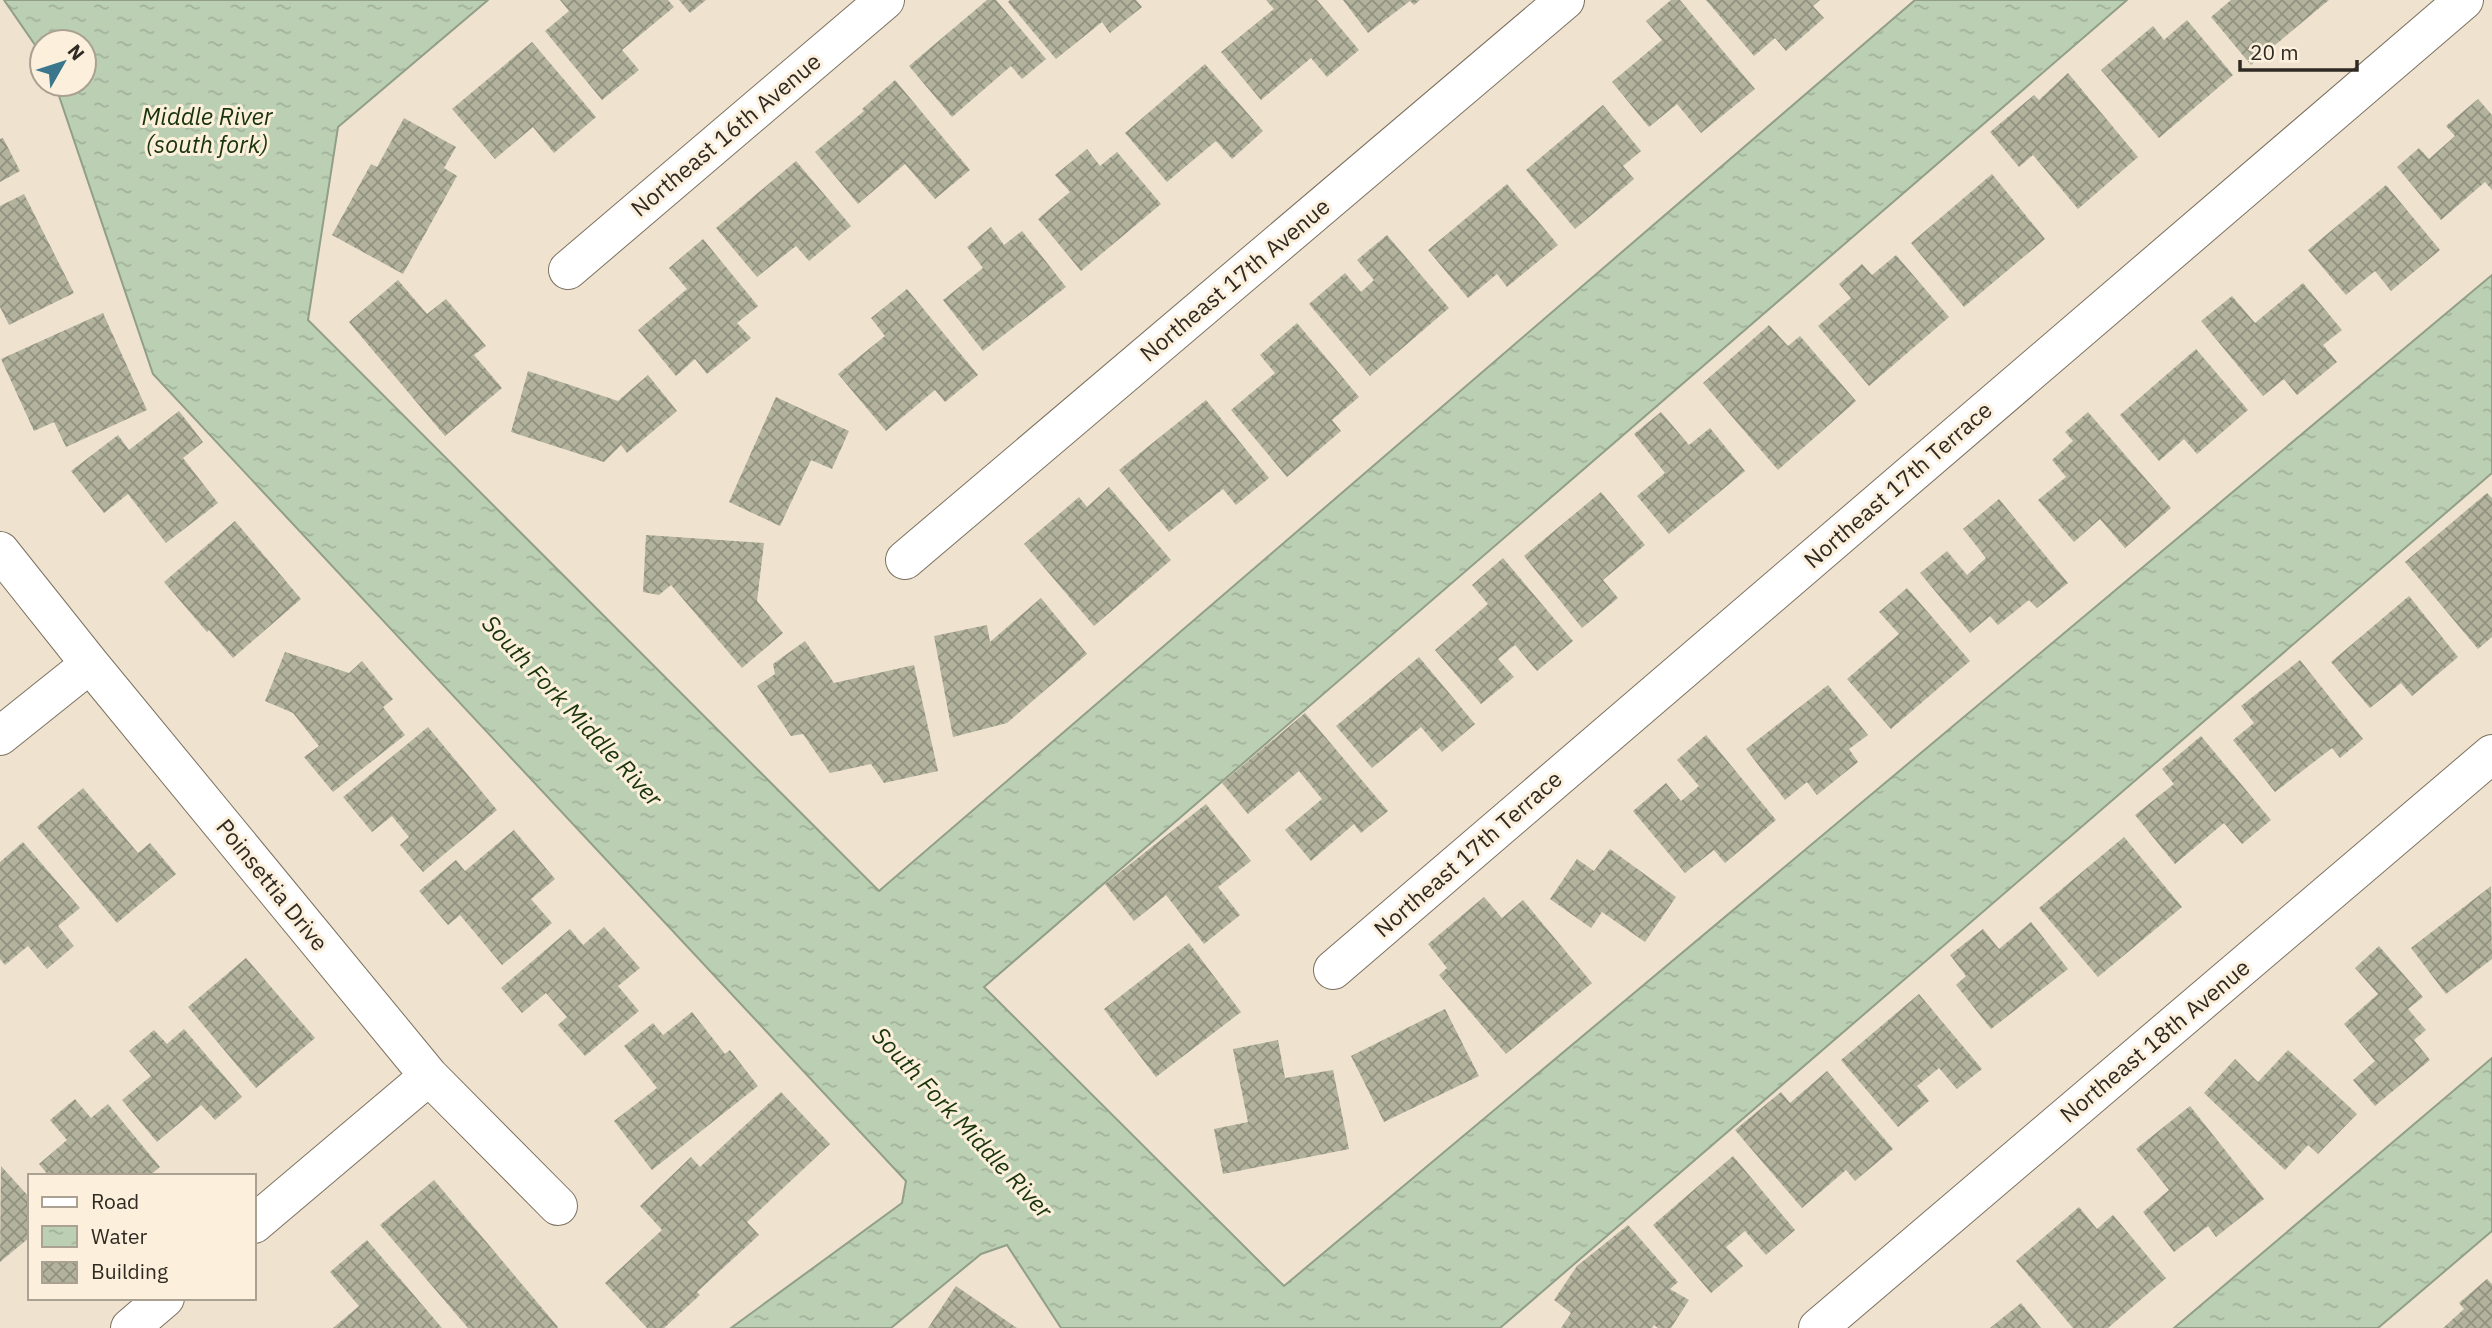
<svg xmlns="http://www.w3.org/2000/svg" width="2492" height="1328" viewBox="0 0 2492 1328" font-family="'IBM Plex Sans',sans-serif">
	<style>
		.water { fill: url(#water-ripples); stroke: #919e88; stroke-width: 2 }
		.building { fill: url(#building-cross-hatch) }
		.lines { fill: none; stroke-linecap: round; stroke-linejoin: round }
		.minor-casing { stroke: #7c7160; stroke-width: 40 }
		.minor { stroke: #fff; stroke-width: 38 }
		.labels { text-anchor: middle; stroke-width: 6; stroke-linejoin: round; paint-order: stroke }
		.street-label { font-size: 23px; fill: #2f2a23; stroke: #fcf0dc }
		.water-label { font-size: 24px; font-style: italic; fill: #19340b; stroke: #fcf0dc }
	</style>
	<defs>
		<pattern id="water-ripples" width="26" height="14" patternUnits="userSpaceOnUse" patternTransform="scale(1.75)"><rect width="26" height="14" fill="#bbcfb3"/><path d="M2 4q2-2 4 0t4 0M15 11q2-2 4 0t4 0" fill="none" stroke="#a1b29a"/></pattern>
		<pattern id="building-cross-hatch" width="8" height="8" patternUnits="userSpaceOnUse" patternTransform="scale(1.75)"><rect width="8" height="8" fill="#b2b29d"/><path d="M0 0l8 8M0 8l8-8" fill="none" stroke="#919180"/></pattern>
	</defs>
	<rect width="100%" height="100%" fill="#efe3cf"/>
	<path class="water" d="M4 0H488L338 127 308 320 879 891 1915 0H2127L984 987 1284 1286 2492 275V473L1500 1328H1061L1007 1245 981 1254 891 1328H731L902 1203 906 1181 153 374 55 84H84V42H42V55Z
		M2492 1058V1231L2378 1328H2174Z"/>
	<path class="building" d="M560 0H668L674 7 622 50 639 70 602 100 545 31 569 11Z
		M679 0H706L690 13Z
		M987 0H996L1046 59 1022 79 1011 66 952 117 909 66Z
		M1010 0H1136L1142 7 1110 33 1102 22 1056 59 1008 2Z
		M1266 0H1317L1359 50 1327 77 1311 58 1261 100 1221 52 1274 9Z
		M1343 0H1420L1414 5 1410 1 1368 33Z
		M1671 0H1680L1755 89 1701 133 1677 104 1649 127 1612 82 1662 40 1646 21Z
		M1706 0H1820L1813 6 1824 18 1786 51 1775 38 1754 56Z
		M2231 0H2329L2251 65 2211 17Z
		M2187 20 2233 75 2159 138 2101 70 2153 26 2164 40Z
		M532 42 596 117 554 153 533 127 495 159 452 109Z
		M1205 64 1263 131 1232 159 1216 141 1167 182 1125 133Z
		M2068 73 2138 157 2078 209 2033 155 2019 167 1990 132 2034 95 2039 100Z
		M895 80 970 170 935 199 905 164 858 204 815 152 864 111 862 109Z
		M2478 99 2492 115V190L2485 182 2441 220 2397 167 2419 148 2429 159 2455 136 2446 126Z
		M1603 105 1641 151 1623 166 1634 179 1575 229 1526 170Z
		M404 118 456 147 444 168 457 176 403 274 332 235 371 164 377 167Z
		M3 138 20 171 0 182V139Z
		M1087 149 1100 166 1117 152 1161 204 1081 271 1038 219 1070 192 1055 175Z
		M796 161 851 226 809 261 796 246 757 277 716 228Z
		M1992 174 2045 239 1964 307 1911 243Z
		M1507 184 1558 245 1507 287 1497 274 1468 298 1428 250Z
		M2386 185 2440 250 2391 291 2375 271 2346 295 2308 250Z
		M24 194 74 293 9 325 0 307V206Z
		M991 227 1004 245 1022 231 1066 287 983 351 943 300 983 268 967 247Z
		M1387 235 1449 308 1370 376 1309 304 1345 273 1361 292 1374 280 1357 260Z
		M703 239 758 306 737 323 751 338 707 374 695 359 676 376 638 330 687 289 669 268Z
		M1896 255 1949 317 1869 386 1818 326 1851 298 1839 284 1862 264 1872 275Z
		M398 280 427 314 446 299 486 346 474 355 502 388 445 436 349 322Z
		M2303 283 2342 330 2323 345 2337 362 2297 395 2284 379 2263 396 2201 321 2232 296 2255 323Z
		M907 289 978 375 945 402 935 390 886 431 838 374 885 336 871 318Z
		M103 313 147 410 66 447 54 422 34 431 1 359Z
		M1297 323 1359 397 1332 420 1341 431 1287 477 1231 410 1275 373 1260 355Z
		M1769 325 1788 346 1800 336 1856 401 1778 470 1703 383Z
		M2196 349 2248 410 2197 454 2184 439 2159 461 2120 415Z
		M528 371 618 401 648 375 677 411 627 453 621 445 604 462 511 432Z
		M776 397 849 431 832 469 811 460 780 526 729 502Z
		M1206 400 1269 478 1236 505 1223 489 1169 532 1119 470Z
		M179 411 203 442 183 458 218 503 166 543 128 494 104 513 71 471 118 435 129 450Z
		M1661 412 1689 445 1710 428 1745 471 1669 534 1637 496 1665 473 1634 434Z
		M2088 412 2171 508 2125 548 2100 519 2074 542 2038 500 2066 477 2052 460 2073 441 2065 432Z
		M1109 487 1171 560 1094 626 1024 544 1079 497 1087 507Z
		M1601 492 1645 545 1603 580 1618 598 1582 628 1524 556Z
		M2487 493 2492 498V637L2478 649 2405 562Z
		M1999 499 2068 583 2037 608 2029 600 1998 625 1990 616 1970 633 1920 573 1947 551 1967 575 1986 558 1963 529Z
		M235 521 301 599 233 658 209 630 207 632 164 582Z
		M646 535 764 543 757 601 783 633 742 668 671 585 659 595 643 592Z
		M1503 558 1573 641 1537 671 1515 645 1498 659 1514 677 1481 704 1435 650 1488 604 1472 585Z
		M1907 588 1970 661 1891 729 1847 679 1899 634 1879 612Z
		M2409 596 2458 657 2412 696 2401 683 2370 708 2331 662Z
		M1041 598 1087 654 1007 723 953 737 934 636 987 625 990 642Z
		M805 641 834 683 914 665 938 771 884 783 871 764 830 773 803 734 791 736 757 686 775 674 773 664Z
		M285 652 349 673 362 661 393 699 383 707 405 735 333 792 304 757 319 746 293 713 265 701Z
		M1419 657 1475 724 1442 752 1421 727 1372 768 1336 726Z
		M2300 660 2363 739 2340 758 2332 748 2275 792 2233 740 2254 723 2241 706Z
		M1828 685 1868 735 1849 749 1858 762 1817 795 1807 782 1785 800 1746 749Z
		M1305 713 1388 811 1361 833 1354 824 1311 861 1285 830 1322 799 1299 771 1248 814 1222 783Z
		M428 727 497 810 423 872 400 845 409 837 392 816 372 832 343 797Z
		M1706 735 1776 820 1725 863 1714 850 1685 873 1633 811 1666 783 1681 801 1699 786 1677 760Z
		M2201 736 2271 820 2242 844 2224 823 2175 864 2135 815 2174 784 2162 769Z
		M83 788 138 853 150 843 176 874 117 923 37 827Z
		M1206 804 1251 861 1218 887 1240 915 1204 944 1166 895 1134 921 1105 884Z
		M514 830 555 879 531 899 552 923 502 965 460 915 448 925 419 891 456 860 465 871Z
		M2124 837 2182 907 2098 977 2039 908Z
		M23 842 80 908 58 926 74 946 47 969 28 946 5 965 0 959V862Z
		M1610 849 1676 897 1645 942 1602 912 1591 928 1550 899 1577 859 1594 871Z
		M2491 886 2492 959 2446 994 2411 948Z
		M1484 897 1502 918 1523 900 1592 983 1506 1054 1439 975 1447 968 1428 944Z
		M2031 922 2068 969 1991 1029 1956 985 1966 976 1950 955 1983 929 1999 949Z
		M604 927 640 968 618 986 639 1011 585 1056 558 1025 567 1017 546 993 522 1013 501 988 570 929 583 945Z
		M1189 943 1241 1012 1156 1077 1104 1009Z
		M2379 946 2423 997 2408 1009 2426 1030 2414 1040 2430 1060 2375 1106 2353 1080 2375 1061 2344 1024 2378 994 2355 968Z
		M246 958 315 1038 256 1088 188 1007Z
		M1919 994 1982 1069 1957 1089 1939 1068 1917 1086 1929 1101 1898 1127 1841 1060Z
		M1445 1009 1479 1076 1384 1122 1351 1056Z
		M692 1012 725 1054 730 1050 758 1086 652 1170 614 1121 657 1088 624 1046 653 1023 663 1035Z
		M184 1029 242 1097 215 1120 201 1105 157 1142 122 1100 151 1076 129 1051 154 1030 167 1044Z
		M1278 1040 1285 1078 1333 1070 1349 1149 1223 1174 1214 1129 1248 1122 1233 1049Z
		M2288 1050 2357 1114 2318 1154 2308 1145 2285 1170 2204 1093 2235 1059 2258 1082Z
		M1827 1071 1893 1149 1855 1181 1846 1170 1802 1208 1735 1130 1781 1092 1790 1103Z
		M781 1092 830 1144 747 1222 759 1235 697 1292 700 1295 664 1328H647L605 1283 662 1230 640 1206 691 1157 700 1167Z
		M75 1099 91 1118 108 1104 160 1167 149 1176H49L39 1164 67 1140 50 1120Z
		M2190 1106 2264 1199 2216 1237 2208 1226 2174 1252 2143 1212 2169 1190 2136 1149Z
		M1733 1156 1795 1230 1766 1255 1745 1231 1726 1247 1743 1266 1711 1293 1653 1225Z
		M1 1166 30 1198V1237L0 1262Z
		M434 1180 558 1327 557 1328H468L380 1225Z
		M2079 1207 2097 1229 2113 1215 2166 1278 2108 1328H2073L2016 1261Z
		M1628 1225 1678 1282 1670 1289 1689 1300 1671 1328H1658L1654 1325 1652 1328H1561L1571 1313 1554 1300 1577 1266Z
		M367 1240 442 1328H333L359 1306 330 1272Z
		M2487 1279 2492 1284V1328H2443L2464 1309 2459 1303Z
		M956 1286 1017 1328H928Z
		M2021 1303 2041 1328H1990Z"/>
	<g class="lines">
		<g class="minor-casing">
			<path id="minor" d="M568 270 885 0
				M0 551 90 664 429 1076 558 1206
				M905 560 1565 0
				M0 736 90 664
				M1333 970 2464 0
				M254 1224 429 1076
				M130 1328 165 1298
				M1818 1328 2492 754"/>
		</g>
		<use href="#minor" class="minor"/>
	</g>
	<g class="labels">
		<g class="street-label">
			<text transform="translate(726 135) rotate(-40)" y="8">Northeast 16th Avenue</text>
			<text transform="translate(1235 280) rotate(-40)" y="8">Northeast 17th Avenue</text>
			<text transform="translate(1898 485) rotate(-41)" y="8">Northeast 17th Terrace</text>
			<text transform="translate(1468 854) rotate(-41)" y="8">Northeast 17th Terrace</text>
			<text transform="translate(272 885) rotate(51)" y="8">Poinsettia Drive</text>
			<text transform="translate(2155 1041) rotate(-40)" y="8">Northeast 18th Avenue</text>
		</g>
		<g class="water-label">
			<text x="207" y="125">Middle River<tspan x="207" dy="28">(south fork)</tspan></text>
			<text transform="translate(572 711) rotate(47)" y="8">South Fork Middle River</text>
			<text transform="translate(962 1123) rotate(47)" y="8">South Fork Middle River</text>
		</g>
	</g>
	<rect x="28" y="1174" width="228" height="126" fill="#fcf0dc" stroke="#aaa192" stroke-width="2"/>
	<rect x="42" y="1197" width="35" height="10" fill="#ffffff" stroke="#aaa192" stroke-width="2"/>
	<text x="91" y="1209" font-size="21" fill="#2f2a23">Road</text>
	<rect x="42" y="1226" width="35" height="21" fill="url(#water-ripples)" stroke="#aaa192" stroke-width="2"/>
	<text x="91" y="1244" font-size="21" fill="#2f2a23">Water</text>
	<rect x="42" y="1262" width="35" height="21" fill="url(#building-cross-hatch)" stroke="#aaa192" stroke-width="2"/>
	<text x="91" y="1279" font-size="21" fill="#2f2a23">Building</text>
	<g transform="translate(63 63) rotate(51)"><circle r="33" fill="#fcf0dc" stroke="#aaa192" stroke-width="2"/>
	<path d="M0-5L12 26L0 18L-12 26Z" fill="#3a778d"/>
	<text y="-10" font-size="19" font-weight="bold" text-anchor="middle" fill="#2f2a23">N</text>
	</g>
	<path d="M2240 60v10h117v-10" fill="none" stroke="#2f2a23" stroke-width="3.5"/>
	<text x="2250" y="60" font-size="21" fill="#2f2a23" stroke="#fcf0dc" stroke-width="5" paint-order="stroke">20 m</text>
</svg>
